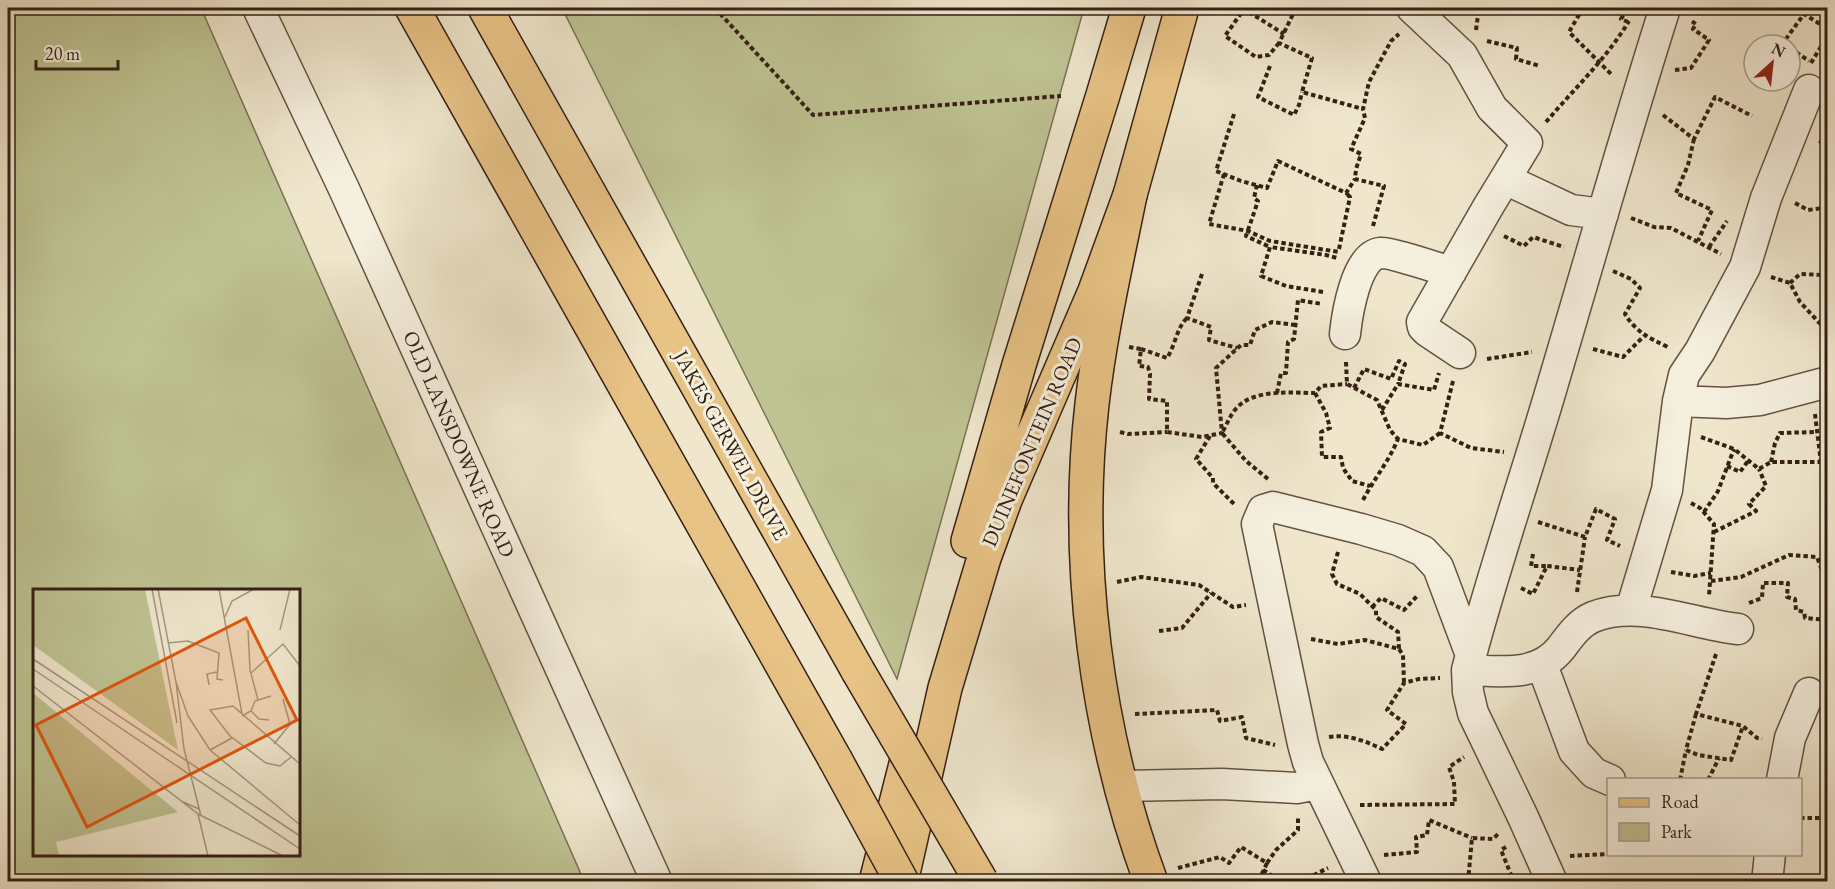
<svg xmlns="http://www.w3.org/2000/svg" width="1835" height="889" viewBox="0 0 1835 889" font-family="'EB Garamond',serif">
	<style>
		.green { fill: #bfc393; stroke: #7a7254; stroke-width: 1.5; fill-rule: evenodd }
		.lines { fill: none; stroke-linecap: round; stroke-linejoin: round }
		.minor-casing { stroke: #645242; stroke-width: 33 }
		.primary-casing { stroke: #352014; stroke-width: 36 }
		.trunk-casing { stroke: #352014; stroke-width: 36 }
		.path { stroke: #352014; stroke-width: 4; stroke-dasharray: 4.5 3; stroke-linecap: butt }
		.minor { stroke: #f5efde; stroke-width: 30 }
		.primary { stroke: #e8c386; stroke-width: 33 }
		.trunk { stroke: #e8c386; stroke-width: 33 }
		.trunk-bridge-casing { stroke: #352014; stroke-width: 36; stroke-linecap: butt }
		.trunk-bridge { stroke: #e8c386; stroke-width: 33 }
		.labels { text-anchor: middle; stroke-width: 6; stroke-linejoin: round; paint-order: stroke }
		.street-label { font-size: 21px; fill: #352014; stroke: #f5efde }
		.inset-road { fill: none; stroke: #a59782; stroke-width: 1.5 }
		.view { fill: #df560c; fill-opacity: 0.15; stroke: #df560c; stroke-width: 3 }
		.inset-edge { fill: none; stroke: #352014; stroke-width: 3 }
	</style>
	<rect width="100%" height="100%" fill="#efe6cc"/>
	<filter id="stains"><feTurbulence type="fractalNoise" baseFrequency=".00333" numOctaves="4"/><feColorMatrix values="0 0 0 0 .2 0 0 0 0 .09 0 0 0 0 .02 0 0 0 .5 -.17"/></filter>
	<radialGradient id="worn" r=".72"><stop offset=".6" stop-color="#630" stop-opacity="0"/><stop offset="1" stop-color="#630" stop-opacity=".3"/></radialGradient>
	<path class="green" d="M8 8H201L584 881H8ZM34 590H298V854H34Z
		M562 8H1084L897 679Z"/>
	<g class="lines">
		<g class="minor-casing">
			<path id="minor" d="M258 8 344 189 657 882
				M1412 8 1462 55 1492 108 1527 143 1488 207 1422 322 1423 327 1427 331 1460 353
				M1505 179 1571 210 1603 214
				M1345 334C1347 315 1356 256 1380 253 1391 252 1437 268 1451 272
				M1678 401 1726 403 1760 400 1828 382
				M1631 610 1667 490 1678 401 1684 375 1700 351 1745 267 1766 198 1809 90
				M1471 655C1495 566 1525 478 1551 390 1589 262 1625 134 1665 8
				M1542 665 1574 751 1594 773 1610 780
				M1467 670C1500 671 1537 678 1561 648 1570 636 1579 623 1593 617 1640 599 1691 624 1738 629
				M1782 780 1790 738 1809 693
				M1122 786 1222 784 1297 788 1318 784
				M1366 882 1308 762 1303 744 1257 524 1263 510 1273 507 1361 529 1398 540 1423 551 1438 567 1471 655 1467 670 1468 692 1473 713 1523 817 1552 882
				M1767 882 1770 854"/>
		</g>
		<g class="primary-casing">
			<path id="primary" d="M968 541 1019 365 1103 95 1129 8
				M876 882 906 764
				M901 882 945 688 984 558 1005 500 1095 291 1130 195 1182 8"/>
		</g>
		<g class="trunk-casing">
			<path id="trunk" d="M412 8 835 759
				M485 8 858 671
				M1130 195C1116 264 1100 334 1092 404 1074 562 1096 733 1151 882"/>
		</g>
		<path class="path" d="M715 8 813 115 1061 96
			M1296 8 1279 43 1312 58 1302 92 1363 109
			M1583 8 1569 32 1613 76
			M1612 8 1624 14 1621 19 1628 22
			M1795 8 1804 14
			M1541 12 1543 8
			M1476 30 1479 8
			M1487 41 1517 48 1516 59 1540 66
			M1279 43 1269 55 1256 57 1225 36 1244 9 1284 34
			M1785 45 1783 43 1804 14 1828 29
			M1790 48 1809 61
			M1811 63 1828 35
			M1270 66 1258 97 1294 115 1299 105 1302 92
			M1675 70 1691 68 1709 40 1693 29 1696 24 1690 20
			M1234 114 1216 171 1241 181 1267 188 1278 161 1346 193 1355 179
			M1663 115 1694 139 1715 97 1752 116
			M1546 122C1574 89 1607 58 1629 21
			M1694 139 1688 165 1676 193 1712 210 1698 241
			M1819 141 1828 145
			M1224 174 1209 224 1248 231 1270 241 1339 252
			M1257 185 1254 198 1258 201 1246 236 1270 247
			M1795 203 1808 210 1823 208 1828 211
			M1631 218 1654 227 1671 228 1721 254
			M1373 226 1384 186 1355 179 1356 169 1361 154 1351 149 1365 118 1363 109 1369 82 1391 41 1399 34
			M1504 236 1524 246 1533 237 1564 247
			M1709 247 1727 221
			M1339 249 1350 197 1346 193
			M1613 271 1631 279 1640 288 1625 314C1636 332 1649 338 1668 347
			M1202 274 1187 318 1211 327 1209 340 1237 348
			M1771 277 1790 283 1800 302 1824 328 1828 337
			M1790 283 1800 274 1824 275 1828 269
			M1323 292 1286 286 1261 276 1270 247 1326 255 1337 258
			M1129 347 1141 349 1139 366 1148 367 1150 374 1149 399 1167 401V432L1202 437 1222 433 1216 368 1241 345H1250L1255 330 1272 322 1295 325
			M1141 349 1167 358C1175 346 1177 327 1187 318
			M1593 349 1623 357 1644 336
			M1487 359 1532 352
			M1346 362 1347 384 1377 400 1390 430 1398 439
			M1453 381 1440 433 1471 448 1504 452
			M1354 388 1364 369 1391 379 1399 361 1405 364 1398 384
			M1277 393 1281 373H1286L1288 342 1294 339 1298 300 1322 304
			M1315 393 1326 413 1330 428 1321 432 1322 457H1341L1343 468 1352 481 1370 486
			M1382 410 1398 384 1434 390 1439 373
			M1815 414 1821 463 1828 491
			M1120 432 1128 434 1167 432
			M1210 436 1196 459 1213 478V483L1235 505
			M1701 437 1734 449 1759 469 1771 462H1828
			M1771 462 1775 443 1780 433 1817 432
			M1727 466 1740 472 1748 461
			M1268 479 1246 461 1222 433C1226 426 1229 418 1234 411 1251 388 1290 393 1315 393L1321 386 1347 384
			M1363 500C1374 479 1389 461 1398 439L1423 445 1440 433
			M1691 503 1700 508 1714 524 1709 596
			M1704 512 1718 491 1734 449
			M1538 522 1585 537 1596 509 1615 519 1607 540 1620 546
			M1714 532 1756 511 1749 504 1766 486 1759 469
			M1338 552 1332 574 1337 584 1360 594 1376 610V617L1398 632 1399 649
			M1533 554 1531 566H1547
			M1671 572 1694 576 1711 573
			M1711 581 1741 577 1789 555 1817 557 1822 570 1828 569
			M1117 582 1141 577 1199 585 1233 607 1246 605
			M1521 588 1533 594 1547 566 1580 570
			M1577 592 1585 537
			M1749 603 1762 598 1763 583H1788L1787 597 1795 599 1796 610 1804 612 1805 618 1828 620
			M1372 607 1381 598 1404 610 1418 595
			M1159 631 1182 628 1211 593
			M1311 639 1338 644 1365 640 1399 649 1403 655 1404 683
			M1716 654 1696 714 1743 726 1757 738 1762 739
			M1135 714 1217 710 1220 721 1242 717 1246 738 1275 745
			M1696 714 1686 750 1698 755 1731 760 1743 726
			M1329 737C1348 734 1365 741 1382 749L1406 724 1387 710 1404 683 1419 679 1440 678
			M1680 780 1686 750
			M1708 780 1719 758
			M1360 805 1455 804 1454 782 1449 767 1464 757
			M1800 818H1828
			M1506 847 1501 850 1514 882
			M1384 855 1417 852 1416 837 1427 835 1429 820 1472 838
			M1570 856 1608 854
			M1267 863 1276 850 1298 830V817
			M1178 868 1220 857 1229 863 1241 847 1267 863 1258 882
			M1263 870 1282 882
			M1310 882 1314 875 1328 868
			M1468 882 1472 838 1493 839 1499 833"/>
		<use href="#minor" class="minor"/>
		<use href="#primary" class="primary"/>
		<use href="#trunk" class="trunk"/>
		<g class="trunk-bridge-casing">
			<path id="trunk-bridge" d="M858 671 981 881
				M835 759 902 882"/>
		</g>
		<use href="#trunk-bridge" class="trunk-bridge"/>
	</g>
	<g class="labels">
		<g class="street-label">
			<text transform="translate(1032 442) rotate(-67)" y="7">DUINEFONTEIN ROAD</text>
			<text transform="translate(459 444) rotate(66)" y="7">OLD LANSDOWNE ROAD</text>
			<text transform="translate(731 445) rotate(61)" y="7">JAKES GERWEL DRIVE</text>
		</g>
	</g>
	<g transform="translate(33 589)">
		<rect width="267" height="267" fill="#efe6cc"/>
		<path d="M0 0H112L145 161 0 56ZM0 104 145 223 23 253 26 267H0Z" fill="#bfc393"/>
		<path class="inset-road" d="M119 0 144 134M125 0 143 93 151 160 168 227M186 0 209 125M192 28 199 12 221 0M215 41 217 81 225 111M247 41 257 0M135 54 155 52 186 64 184 90 190 91M0 70 267 247M0 80 267 260M218 84 250 55 267 77M143 93 155 127 177 161 267 236M176 96 174 85 184 83M0 97 165 225 175 267M250 110 257 135M218 122 226 130 236 131M209 127 218 122 222 112 238 107M241 155 259 133 267 130M177 161 199 149M258 168 247 177 233 174 197 147 177 121 200 117 267 175M148 212 166 220M165 225 250 267"/>
		<path class="view" d="M213 29 264 131 54 238 3 136Z"/>
		<rect width="267" height="267" class="inset-edge"/>
	</g>
	<rect width="1835" height="889" fill="none" stroke="#efe6cc" stroke-width="30"/>
	<rect x="9" y="9" width="1817" height="871" fill="none" stroke="#352014" stroke-width="3"/>
	<rect x="15" y="15" width="1805" height="859" fill="none" stroke="#352014" stroke-width="1.5"/>
	<rect x="1607" y="778" width="195" height="78" fill="#f5efde" stroke="#a89c8d" stroke-width="1.5"/>
	<rect x="1619" y="798" width="30" height="9" fill="#e8c386" stroke="#a89c8d" stroke-width="1.5"/>
	<text x="1661" y="808" font-size="18" fill="#352014">Road</text>
	<rect x="1619" y="823" width="30" height="18" fill="#bfc393" stroke="#a89c8d" stroke-width="1.5"/>
	<text x="1661" y="838" font-size="18" fill="#352014">Park</text>
	<g transform="translate(1772 63) rotate(27)"><circle r="28" fill="#f5efde" stroke="#a89c8d" stroke-width="1.5"/>
	<path d="M0-4.5L10 22L0 15L-10 22Z" fill="#8f2418"/>
	<text y="-9" font-size="16" font-weight="bold" text-anchor="middle" fill="#352014">N</text>
	</g>
	<path d="M36 60v9h82v-9" fill="none" stroke="#352014" stroke-width="3"/>
	<text x="45" y="60" font-size="18" fill="#352014" stroke="#f5efde" stroke-width="4.5" paint-order="stroke">20 m</text>
	<rect width="100%" height="100%" filter="url(#stains)"/>
	<rect width="100%" height="100%" fill="url(#worn)"/>
</svg>
